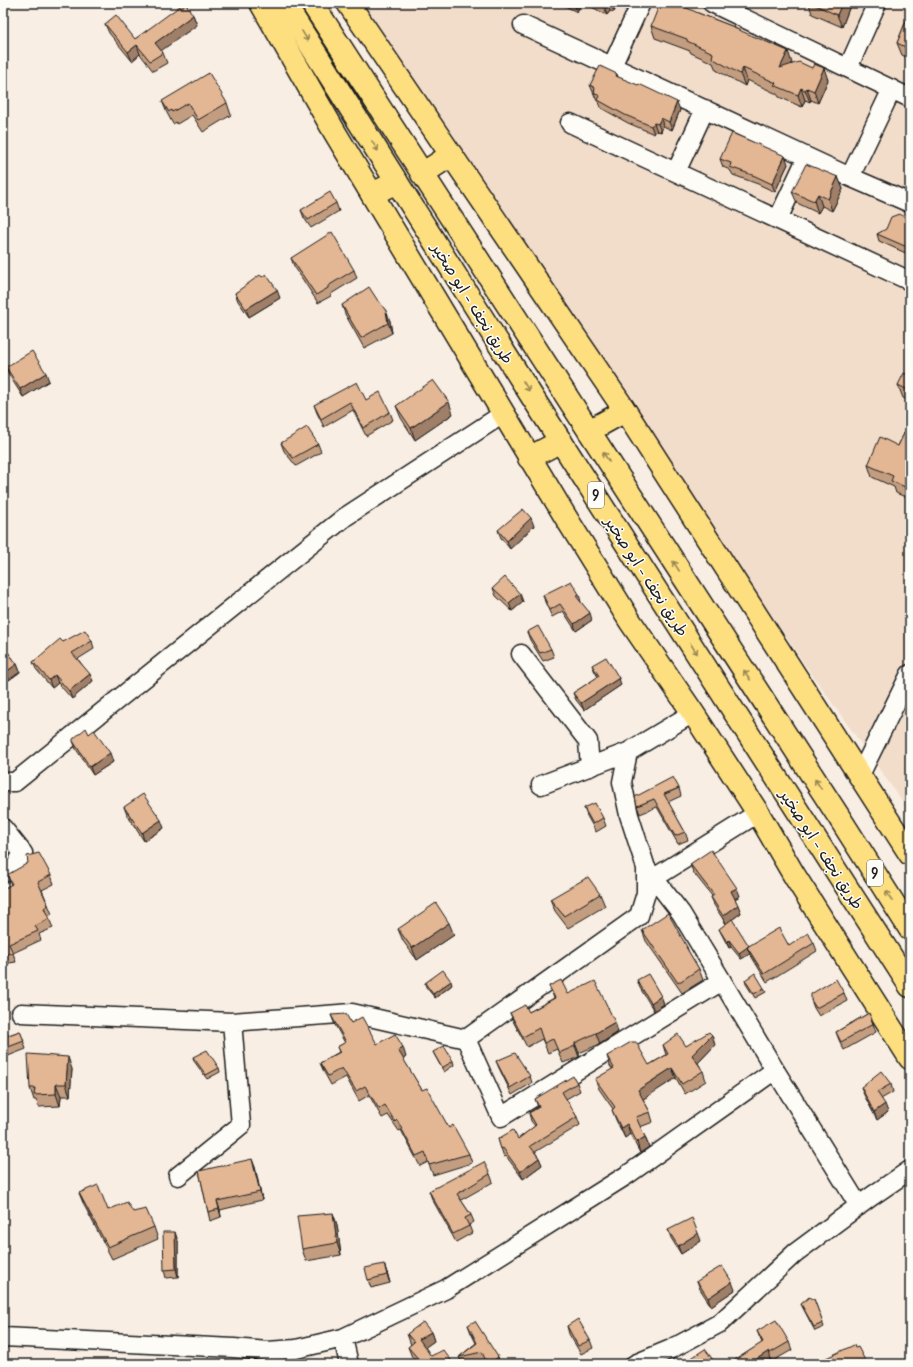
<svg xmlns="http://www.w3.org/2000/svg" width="913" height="1367" viewBox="0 0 913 1367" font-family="Mynerve,'Playpen Sans Arabic',sans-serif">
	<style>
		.built { fill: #f2ddcb }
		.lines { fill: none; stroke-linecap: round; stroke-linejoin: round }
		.minor-casing { stroke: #1c1c1c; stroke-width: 21 }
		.major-casing { stroke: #1c1c1c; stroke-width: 25 }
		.highway-casing { stroke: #1c1c1c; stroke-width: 25 }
		.minor { stroke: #fdfcf7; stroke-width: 18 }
		.major { stroke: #fedf80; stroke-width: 22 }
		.highway { stroke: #fedf80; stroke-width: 22 }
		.wall { fill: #c39d7f; stroke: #1c1c1c }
		.shaded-wall { fill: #9f7f68; stroke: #1c1c1c }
		.building { fill: #e3b694; stroke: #1c1c1c }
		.oneway { stroke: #988753 }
		.labels { text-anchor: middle; stroke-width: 3; stroke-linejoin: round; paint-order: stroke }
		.shield { fill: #fdfcf7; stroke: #605f5e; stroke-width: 1 }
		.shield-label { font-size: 15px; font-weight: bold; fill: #1c1c1c }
		.street-label { font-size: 16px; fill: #1c1c1c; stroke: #fdfcf7 }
	</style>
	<rect width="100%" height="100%" fill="#f8eee3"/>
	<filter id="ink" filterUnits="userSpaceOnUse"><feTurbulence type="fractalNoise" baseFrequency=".025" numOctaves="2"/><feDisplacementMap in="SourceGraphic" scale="8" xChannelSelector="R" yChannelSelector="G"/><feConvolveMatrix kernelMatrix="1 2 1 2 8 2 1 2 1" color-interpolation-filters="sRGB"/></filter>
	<g filter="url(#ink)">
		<path class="built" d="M362 3H910V812L805 665Z"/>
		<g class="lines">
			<g class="minor-casing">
				<path id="minor" d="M712 3 910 98
					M523 25 850 177 910 203
					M612 66 641 3
					M848 68 877 3
					M570 123 910 281
					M676 172 705 109
					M850 177 892 89
					M778 219 807 157
					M521 654 588 741 590 767
					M859 777 910 674
					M3 782H15L345 517 503 414
					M541 785 628 752
					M3 828 23 853 14 869 3 873
					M646 868 681 913 722 981
					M654 878 758 813
					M21 1013 232 1022 352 1013 466 1039 639 916 646 893V868L629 815 622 782 628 752 693 713
					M466 1039 501 1117 722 981 775 1070 859 1206
					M178 1176 241 1125 232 1022
					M3 1337 234 1348 267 1351 296 1349 343 1338 446 1289 627 1175 775 1070
					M343 1338 349 1364
					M635 1364 671 1349 720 1323 795 1253 872 1196 910 1170"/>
			</g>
			<g class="major-casing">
				<path id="major" d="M261 3 334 131 565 516 630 621 693 713 758 813 794 875 910 1058
					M348 3 622 406 910 854"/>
			</g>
			<g class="highway-casing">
				<path id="highway" d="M284 3 531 395 910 986
					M312 3 839 817 910 929
					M422 174 451 155
					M372 194 397 182
					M589 431 625 411
					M529 458 561 441"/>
			</g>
			<use href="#minor" class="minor"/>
			<use href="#major" class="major"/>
			<use href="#highway" class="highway"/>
		</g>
		<path class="wall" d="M559 3H581L577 12Z
			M584 3H629L626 10 617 5 614 12 610 11 607 15Z
			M784 3H793L792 5Z
			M808 3H851L842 27 812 14 809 4Z
			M181 8 193 15 197 25 161 50 163 53 167 63 153 71 140 54 132 61 109 33 105 24 135 39Z
			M910 11V59L902 55 897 43Z
			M698 13 734 27 735 28 792 63 791 64 828 80 818 103 811 100 810 102 805 100 802 107 779 97 777 94 747 80 745 86 716 70 713 63 691 53 690 51 655 38 651 26Z
			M617 74 618 77 680 110 672 130 663 126 661 132 657 131 654 134 628 123 601 108 599 102 597 101 590 85Z
			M162 101 227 103 231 115 203 132 192 115 177 124 176 122 173 124 167 113Z
			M720 159 788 164 775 192 758 184 733 175 730 170 723 167Z
			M838 177 843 189 832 211 822 206 818 213 797 203 792 192Z
			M336 203 339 211 311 228 304 218 301 210Z
			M910 219V255L879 241 877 234Z
			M291 258 354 270 357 278 331 294V296L318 303 294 266Z
			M262 277 280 298 249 317 238 301 235 293Z
			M378 301 386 311 390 321 392 333 364 348 345 314 342 305Z
			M6 367 49 381 23 397 9 375Z
			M910 376V401L903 398 898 385Z
			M366 400 390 412 393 420 366 436 353 410 324 427 317 413 314 405Z
			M396 406 453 414 415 440 401 418Z
			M910 421V499L896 493 894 487 872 477 868 465 898 446Z
			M281 443 318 444 321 452 296 466 284 451Z
			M534 526 510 549 501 538 498 530Z
			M910 546V557L908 551Z
			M493 588 520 594 523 602 512 611 496 596Z
			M579 594 581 602 592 620 576 631 563 611 552 617 545 602 543 595Z
			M527 632 551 649 554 657 543 661 530 640Z
			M92 641 94 649 78 659 93 681 72 699 58 683 52 688 36 669 33 662 63 642Z
			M3 646 17 664 20 672 9 680 3 671Z
			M592 665 621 685 584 710 576 700 573 693 598 677 595 672Z
			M89 734 113 762 93 775 76 749 73 741Z
			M679 788 681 796 668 802 685 832 688 840 678 844 657 807 640 814 637 806Z
			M124 807 164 828 144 841 127 815Z
			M584 808 603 818 606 826 596 832 587 816Z
			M690 864 740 896 735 899 741 913 726 924 714 905 711 897 712 896 693 872Z
			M7 875H51L54 884 42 890 52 914 48 916 53 928 39 934 41 940 13 953 16 962 9 963 3 966V889L11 885Z
			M600 894 605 906 568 928 555 911 550 899Z
			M398 929 454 935 417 960 403 941Z
			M719 929 749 946H789L814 943 817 951 767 982 750 954 741 959 731 947 729 948 722 935Z
			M642 930 687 947 689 953 699 969 703 980 682 993 646 941Z
			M637 980 661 996 664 1004 654 1011 640 988Z
			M745 980 764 988 766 992 755 998 746 984Z
			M425 983 452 985 435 998 426 987Z
			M549 986 568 994 618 1032 600 1044 579 1053V1057L563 1063 557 1049 548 1053 542 1039 527 1047 514 1023 510 1013 529 1012 554 998Z
			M844 993 847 1001 819 1016 814 1008 811 1000Z
			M869 1013 876 1032 844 1050 839 1040 836 1032Z
			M331 1015 351 1023 377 1044 406 1057 403 1059 422 1090 449 1128 469 1154 472 1163 433 1175 428 1162 420 1166 401 1130 399 1131 388 1115 382 1118 369 1095 359 1101 346 1077 331 1085 324 1072 320 1063 339 1052 337 1047 345 1043 335 1025Z
			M20 1031 26 1049 3 1058V1037Z
			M663 1045 686 1046 715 1045 698 1063 703 1071 706 1081 685 1094 676 1078 643 1099 650 1112 653 1122 640 1127 645 1137 649 1147 640 1153 630 1134 625 1138 616 1120 612 1110 613 1109 599 1089 595 1079 613 1070 610 1066 607 1056 649 1065 666 1055Z
			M433 1052 453 1061 454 1065 444 1072 435 1056Z
			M193 1057 219 1068 220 1072 207 1079 194 1061Z
			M496 1061 530 1076 532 1083 512 1095 499 1068Z
			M72 1069 70 1096H61L60 1106 39 1107 36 1100H34L30 1088Z
			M577 1083 580 1091 566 1099 577 1117 580 1125 535 1152 539 1158 542 1165 523 1179 506 1156 504 1157 498 1139H518L535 1126 531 1121 529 1113 538 1107 535 1099Z
			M891 1084 893 1092 881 1099 888 1112 877 1120 864 1095 861 1087Z
			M255 1167 262 1200 220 1210 221 1217 210 1221 208 1212 199 1171Z
			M490 1174 493 1182 461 1200 471 1215 474 1222 469 1225 472 1233 456 1242 432 1199 429 1191Z
			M79 1193 108 1210 133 1212 154 1227 158 1239 112 1259 84 1205Z
			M333 1213 337 1225 341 1255 306 1261 302 1249Z
			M668 1230 701 1241 681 1254 671 1238Z
			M178 1241V1277L166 1278 164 1270Z
			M387 1272 390 1283 371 1288 368 1280Z
			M697 1281 735 1290 711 1306 700 1289Z
			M812 1299H814L824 1327 815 1331 803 1308 801 1304Z
			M468 1325 498 1357 500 1364H486L485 1361 467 1364H462L459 1357 476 1343 471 1333Z
			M567 1326 590 1340 593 1348 581 1354 569 1334Z
			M757 1331 789 1342 792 1350 773 1361 771 1360 764 1364H729L762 1343Z
			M431 1332 434 1341 425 1347 431 1356 454 1364H418L412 1357 408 1347 411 1345 407 1334Z"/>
		<path class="shaded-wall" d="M574 3H581L577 12Z
			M603 3H607L610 11 607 15Z
			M610 3H616L617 5 614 12Z
			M624 3H629L626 10Z
			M842 3H851L842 27 837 15Z
			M193 15 197 25 158 53 155 43Z
			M137 45 140 54 132 61 128 52Z
			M788 51 792 63 785 80 780 68Z
			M743 68 747 80 745 86 740 74Z
			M824 68 828 80 818 103 814 91Z
			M801 88 805 100 802 107 798 95Z
			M807 88 811 100 810 102 805 90Z
			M677 102 680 110 672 130 669 122Z
			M661 118 663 126 661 132 658 124Z
			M654 123 657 131 654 134 651 126Z
			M785 156 788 164 775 192 772 184Z
			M838 177 843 189 832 211 828 199Z
			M818 194 822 206 818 213 814 201Z
			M910 242V255L907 247Z
			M277 290 280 298 249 317 246 309Z
			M386 311 390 321 392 333 388 323Z
			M46 373 49 381 23 397 20 389Z
			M449 402 453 414 415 440 411 428Z
			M531 518 534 526 510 549 507 541Z
			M520 594 523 602 512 611 509 603Z
			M590 613 592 620 576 631 574 624Z
			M17 664 20 672 9 680 6 672Z
			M90 674 93 681 72 699 69 691Z
			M55 675 58 683 52 688 49 680Z
			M619 678 621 685 584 710 581 703Z
			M110 753 113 762 93 775 90 767Z
			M161 820 164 828 144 841 142 833Z
			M737 888 740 896 734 899 731 891Z
			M738 905 741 913 726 924 723 916Z
			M449 923 454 935 417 960 412 948Z
			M729 940 731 947 729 948 727 942Z
			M747 947 750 954 741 959 739 953Z
			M451 981 452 985 435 998 433 994Z
			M661 996 664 1004 654 1011 651 1003Z
			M615 1022 618 1032 600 1044 596 1033Z
			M712 1035 715 1045 696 1065 692 1055Z
			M575 1043 579 1053V1057L575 1046Z
			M403 1047 406 1057 402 1060 398 1050Z
			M68 1057 72 1069 70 1096 66 1084Z
			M672 1068 676 1078 642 1100 638 1090Z
			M56 1084 61 1096 60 1106 56 1094Z
			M885 1104 888 1112 877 1120 874 1112Z
			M627 1124 630 1134 625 1138 621 1128Z
			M645 1137 649 1147 640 1153 637 1142Z
			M539 1158 542 1165 523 1179 520 1172Z
			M252 1159 255 1167 262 1200 260 1192Z
			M217 1201 220 1210 221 1217Z
			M333 1213 337 1225 341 1255 337 1243Z
			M175 1232 178 1241V1277L176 1269Z
			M698 1233 701 1241 681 1254 678 1246Z
			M384 1264 387 1272 390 1283 387 1275Z
			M732 1282 735 1290 711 1306 708 1298Z
			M431 1332 434 1341 423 1349 419 1339Z
			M769 1351 771 1360 764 1364H749Z
			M498 1357 500 1364H490Z"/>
		<path class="building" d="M660 3H676L698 13 734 27V28L788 51 780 68 799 62 812 68 814 64 824 68 814 91 807 88 805 90 801 88 798 95 774 85 776 83 743 68 740 74 712 58 713 53 687 41V39L651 26Z
			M811 3H842L837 15Z
			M186 4 193 15 155 43 163 53 150 61 137 45 128 52 105 24 116 15 135 39 180 6 181 8Z
			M910 11V49L897 43Z
			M600 66 617 74 616 76 638 85 639 84 677 102 669 122 661 118 658 124 654 123 651 126 625 115 598 100 600 96 594 93 595 88 590 85Z
			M209 73 227 103 198 120 188 103 172 112 171 110 169 112 162 101Z
			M732 133 785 156 772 184 755 176 730 167 731 163 720 159Z
			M806 164 838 177 828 199 818 194 814 201 792 192Z
			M330 192 336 203 308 220 301 210Z
			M899 214 910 219V242L907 247 877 234 886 229 891 217Z
			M332 232 354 270 328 286V288L316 295 291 258Z
			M266 274 277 290 246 309 235 293 260 275 262 277Z
			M369 287 378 301H379L386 311 388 323 361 338 342 305Z
			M32 351 46 373 20 389 6 367Z
			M904 373 910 376V391L898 385Z
			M433 380 449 402 411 428 396 406Z
			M357 382 366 400 380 392 390 412 363 428 350 402 321 419 314 405Z
			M910 421V489L891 481 893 476 868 465 880 437 898 446Z
			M307 427 318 444 293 458 281 443Z
			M523 509 531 518 507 541 498 530Z
			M910 546V552L908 551Z
			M505 577 520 594 509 603 493 588Z
			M571 581 579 594 576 596 590 613 574 624 560 604 550 610 543 595Z
			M538 626 551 649 540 653 527 632Z
			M85 630 92 641 72 653 90 674 69 691 55 675 49 680 33 662 60 639 63 642Z
			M3 646 17 664 6 672 3 667Z
			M606 657 619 678 581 703 573 693 599 676 592 665Z
			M86 728 89 734 94 730 110 753 90 767 73 741V739Z
			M673 777 679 788 664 794 685 832 675 836 654 799 637 806 635 797Z
			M143 794 161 820 142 833 124 807Z
			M595 803 603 818 593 824 584 808Z
			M711 850 737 888 731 891 738 905 723 916 711 897 714 895 690 864Z
			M39 853 51 875 38 882 48 905 44 908 49 919 35 926 38 931 9 944 13 953 3 955V889L12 884 7 875 28 863 27 856Z
			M588 877 600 894 564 916 550 899Z
			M436 903 449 923 412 948 398 929Z
			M668 913 687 947H686L699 969 678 983 642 930Z
			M732 919 749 946 739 953 729 940 727 942 719 929Z
			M779 928 789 946 808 933 814 943 764 974 747 947Z
			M443 970 451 981 433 994 425 983Z
			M755 973 764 988 754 994 745 980Z
			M648 974 661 996 651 1003 637 980Z
			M836 979 844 993 816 1008 811 1000V994Z
			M561 980 568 994 595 981 615 1022 596 1033 575 1043V1046L559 1053 553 1039 544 1043 539 1028 523 1037 510 1013 525 1005 529 1012 555 998 549 986Z
			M869 1013 873 1024 841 1042 836 1032Z
			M346 1014 351 1023 362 1017 377 1044 395 1034 403 1047 398 1050 422 1090 427 1088 449 1128 453 1125 469 1154 429 1165 425 1152 416 1156 397 1120 395 1122 385 1105 379 1109 365 1086 356 1091 342 1068 328 1076 320 1063 340 1052 337 1047 346 1042 331 1015Z
			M20 1031 24 1041 3 1049V1037Z
			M709 1032 712 1035 692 1055 703 1071 682 1084 672 1068 638 1090 650 1112 636 1117 645 1137 637 1142 627 1124 621 1128 612 1110 615 1107 595 1079 614 1068 607 1056 631 1042H636L649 1065 668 1054 663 1045 678 1034 686 1046Z
			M444 1046 453 1061 442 1068 433 1052Z
			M207 1050 219 1068 206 1075 193 1057Z
			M515 1053 530 1076 510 1088 496 1061Z
			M28 1054 68 1057 66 1084H56V1094L34 1095 35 1088H30Z
			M881 1071 891 1084 877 1092 885 1104 874 1112 861 1087Z
			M573 1076 577 1083 562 1092 577 1117 530 1146 539 1158 520 1172 503 1148 501 1149 498 1139 513 1130 518 1139 536 1125 529 1113 539 1107 535 1099Z
			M252 1159 260 1192 217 1201 219 1209 208 1212 199 1171Z
			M484 1162 490 1174 457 1194 471 1215 465 1218 469 1226 453 1234 429 1191Z
			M98 1185 108 1210 127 1202 133 1212 146 1209 154 1227 108 1247 79 1193Z
			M333 1213 337 1243 302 1249 297 1216Z
			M692 1218 698 1233 678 1246 668 1230Z
			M163 1232H175L176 1269 164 1270Z
			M384 1264 387 1275 368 1280 365 1268Z
			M722 1266 732 1282 708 1298 697 1281Z
			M809 1297 812 1299H814L823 1323 814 1327 801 1304Z
			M578 1319 590 1340 578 1346 567 1326Z
			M776 1320 789 1342 770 1353 769 1351 749 1364H729L763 1342 757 1331Z
			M475 1321 498 1357 490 1364 485 1359 482 1352 459 1357 477 1343 468 1325Z
			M423 1322 431 1332 419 1339 431 1356 443 1350 454 1364H420L421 1362 408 1347 414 1342 407 1334Z
			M854 1345 855 1348 858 1347 867 1364H826L824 1359Z
			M705 1349 716 1364H694L690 1359Z"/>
		<defs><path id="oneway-shaft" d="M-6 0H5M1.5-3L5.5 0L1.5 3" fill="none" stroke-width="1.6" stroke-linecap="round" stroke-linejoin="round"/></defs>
		<g class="oneway">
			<use href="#oneway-shaft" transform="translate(305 36) rotate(58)"/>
			<use href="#oneway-shaft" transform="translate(375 146) rotate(58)"/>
			<use href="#oneway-shaft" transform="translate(526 386) rotate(58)"/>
			<use href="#oneway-shaft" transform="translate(606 457) rotate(-123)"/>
			<use href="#oneway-shaft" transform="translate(676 566) rotate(-123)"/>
			<use href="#oneway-shaft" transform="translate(694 649) rotate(57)"/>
			<use href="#oneway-shaft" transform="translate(747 675) rotate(-123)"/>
			<use href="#oneway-shaft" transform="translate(818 784) rotate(-123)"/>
			<use href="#oneway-shaft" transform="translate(889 896) rotate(-122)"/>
		</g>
	</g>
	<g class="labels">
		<g class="shield">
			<rect x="588" y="482" width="16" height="26" rx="3"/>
			<rect x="867" y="860" width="16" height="26" rx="3"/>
		</g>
		<g class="shield-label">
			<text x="596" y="500">9</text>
			<text x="875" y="878">9</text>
		</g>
		<g class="street-label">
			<text transform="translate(473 303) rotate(58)" y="6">طريق نجف - ابو صخير</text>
			<text transform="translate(647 576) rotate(57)" y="6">طريق نجف - ابو صخير</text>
			<text transform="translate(822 849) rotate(57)" y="6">طريق نجف - ابو صخير</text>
		</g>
	</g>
	<rect width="913" height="1367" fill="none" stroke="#fdfcf7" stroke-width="16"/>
	<rect x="8" y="8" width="897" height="1351" fill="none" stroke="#1c1c1c" stroke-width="1.5" filter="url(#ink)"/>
</svg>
